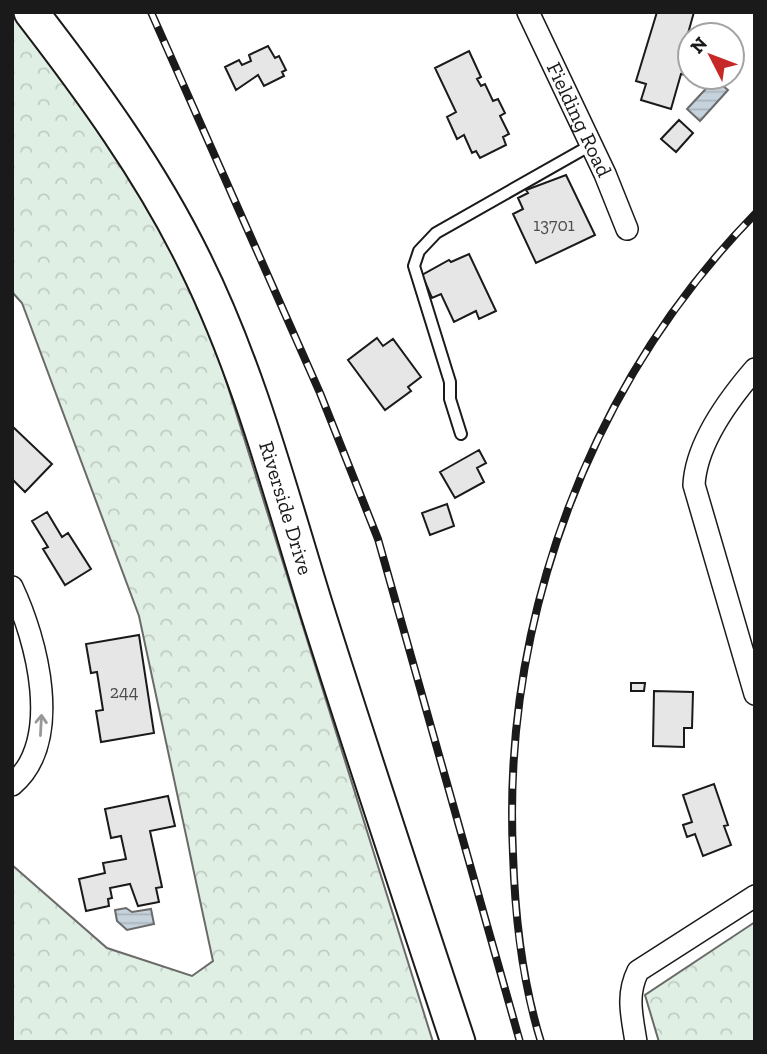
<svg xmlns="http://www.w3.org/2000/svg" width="767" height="1054" viewBox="0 0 767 1054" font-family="'Zilla Slab',serif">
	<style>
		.forest { fill: url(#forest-crowns); stroke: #6a6a6a; stroke-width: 2 }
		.water { fill: url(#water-rules); stroke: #6a6a6a; stroke-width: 2 }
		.building { fill: #e6e6e6; stroke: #1a1a1a; stroke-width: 2 }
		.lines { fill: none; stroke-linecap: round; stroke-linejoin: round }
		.service-casing { stroke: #1a1a1a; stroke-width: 14 }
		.minor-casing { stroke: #1a1a1a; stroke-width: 24 }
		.primary-casing { stroke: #1a1a1a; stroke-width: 37 }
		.service { stroke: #fff; stroke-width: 10 }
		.minor { stroke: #fff; stroke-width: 21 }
		.primary { stroke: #fff; stroke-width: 33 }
		.rail-casing { stroke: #1a1a1a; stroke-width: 8 }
		.rail { stroke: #fff; stroke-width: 5; stroke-dasharray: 16; stroke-linecap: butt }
		.oneway { stroke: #989898 }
		.labels { text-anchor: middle; stroke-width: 5; stroke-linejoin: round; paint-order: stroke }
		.number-label { font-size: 18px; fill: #4d4d4d }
		.street-label { font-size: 21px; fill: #1a1a1a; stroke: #fff }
	</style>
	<defs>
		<pattern id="forest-crowns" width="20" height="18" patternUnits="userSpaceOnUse" patternTransform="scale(1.75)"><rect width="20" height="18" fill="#e0efe3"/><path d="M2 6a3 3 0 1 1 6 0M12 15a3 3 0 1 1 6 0" fill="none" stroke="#c0ccc2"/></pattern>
		<pattern id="water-rules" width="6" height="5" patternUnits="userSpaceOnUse" patternTransform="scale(1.75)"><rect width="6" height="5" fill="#c6d2dc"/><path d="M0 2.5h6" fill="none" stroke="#aab4bc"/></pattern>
	</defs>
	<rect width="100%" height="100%" fill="#fff"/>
	<path class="forest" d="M12 14C60 74 107 136 146 202 176 251 197 305 219 358L433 1042H12V865L107 948 192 976 213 961 139 616 22 303 12 292Z
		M755 922V1042H659L645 995Z"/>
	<path class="water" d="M715 79 728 90 700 121 687 109Z
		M126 908 132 912 151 909 154 924 127 930 117 921 115 910Z"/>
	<path class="building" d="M657 12H694L687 37 690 38V76L681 74 671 109 641 100 646 84 636 81Z
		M268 46 275 58 279 56 286 70 282 72 284 76 264 86 258 75 236 90 225 67 239 60 242 65 251 61 249 55Z
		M469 51 481 77 477 79 481 86 485 84 493 101 498 99 505 113 500 116 509 134 503 137 506 145 480 158 476 151 472 153 464 135 457 139 447 117 456 112 435 68Z
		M679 120 693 133 676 152 661 139Z
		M566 175 595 235 536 263 513 214 523 209 518 198 528 193 526 190Z
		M469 254 496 311 479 319 476 311 454 322 441 294 432 298 422 275 449 260 451 262Z
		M377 338 383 346 393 339 421 377 408 387 411 391 385 410 348 360Z
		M12 426 52 464 25 492 12 479Z
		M479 450 486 463 477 468 484 482 455 498 440 472Z
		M447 504 454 526 430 535 422 513Z
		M47 512 62 537 68 533 91 569 65 585 43 549 48 547 32 521Z
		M139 635 154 733 101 742 96 711 103 710 97 672 91 673 86 644Z
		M631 683H645L644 691H631Z
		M654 691 693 692 692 728H684V747L653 746Z
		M714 784 728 825 724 826 731 845 703 856 695 834 687 837 683 825 692 822 683 795Z
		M168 796 175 826 150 831 162 887 156 888 159 902 138 906 130 884 110 888 112 898 108 899 109 906 86 911 79 879 105 873 103 863 126 859 121 836 111 838 105 809Z"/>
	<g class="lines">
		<g class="service-casing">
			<path id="service" d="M461 434 450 399V382L414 266 419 251 436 233 591 145"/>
		</g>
		<g class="minor-casing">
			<g id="minor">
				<path id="s1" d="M528 12 605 174 627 229"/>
				<path d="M755 369C729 399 696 444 694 485L755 694"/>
				<path d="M12 587C37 640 64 741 12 785"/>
				<path d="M636 1042C632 1016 626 995 638 971L755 896"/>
			</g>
		</g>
		<g class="primary-casing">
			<g id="primary">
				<path id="s2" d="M31 12C92 91 151 172 195 262 249 371 280 491 316 607 362 753 410 897 458 1042"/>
			</g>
		</g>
		<use href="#service" class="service"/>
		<use href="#minor" class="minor"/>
		<use href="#primary" class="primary"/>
		<g class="rail-casing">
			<path id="rail" d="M151 12 320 393 378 539 520 1042
				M541 1042C522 981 515 918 513 854 502 619 590 383 755 214"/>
		</g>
		<use href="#rail" class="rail"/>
	</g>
	<defs><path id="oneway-shaft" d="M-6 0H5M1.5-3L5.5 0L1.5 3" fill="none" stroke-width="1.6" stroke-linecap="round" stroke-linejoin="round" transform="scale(1.75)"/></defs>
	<use class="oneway" href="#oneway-shaft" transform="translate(41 725) rotate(-87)"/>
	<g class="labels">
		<g class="number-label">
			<text x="554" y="231">13701</text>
			<text x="124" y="698">244</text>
		</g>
		<g class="street-label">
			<text dy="7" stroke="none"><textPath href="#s1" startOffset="119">Fielding Road</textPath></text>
			<text dy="7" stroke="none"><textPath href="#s2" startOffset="562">Riverside Drive</textPath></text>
		</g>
	</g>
	<rect width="767" height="1054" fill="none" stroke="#1a1a1a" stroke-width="28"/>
	<g transform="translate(711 56) rotate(312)"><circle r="33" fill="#ffffff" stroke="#a3a3a3" stroke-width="2"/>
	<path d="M0-5L12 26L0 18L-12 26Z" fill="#c62828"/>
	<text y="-10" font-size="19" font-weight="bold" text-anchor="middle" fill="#1a1a1a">N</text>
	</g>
</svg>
